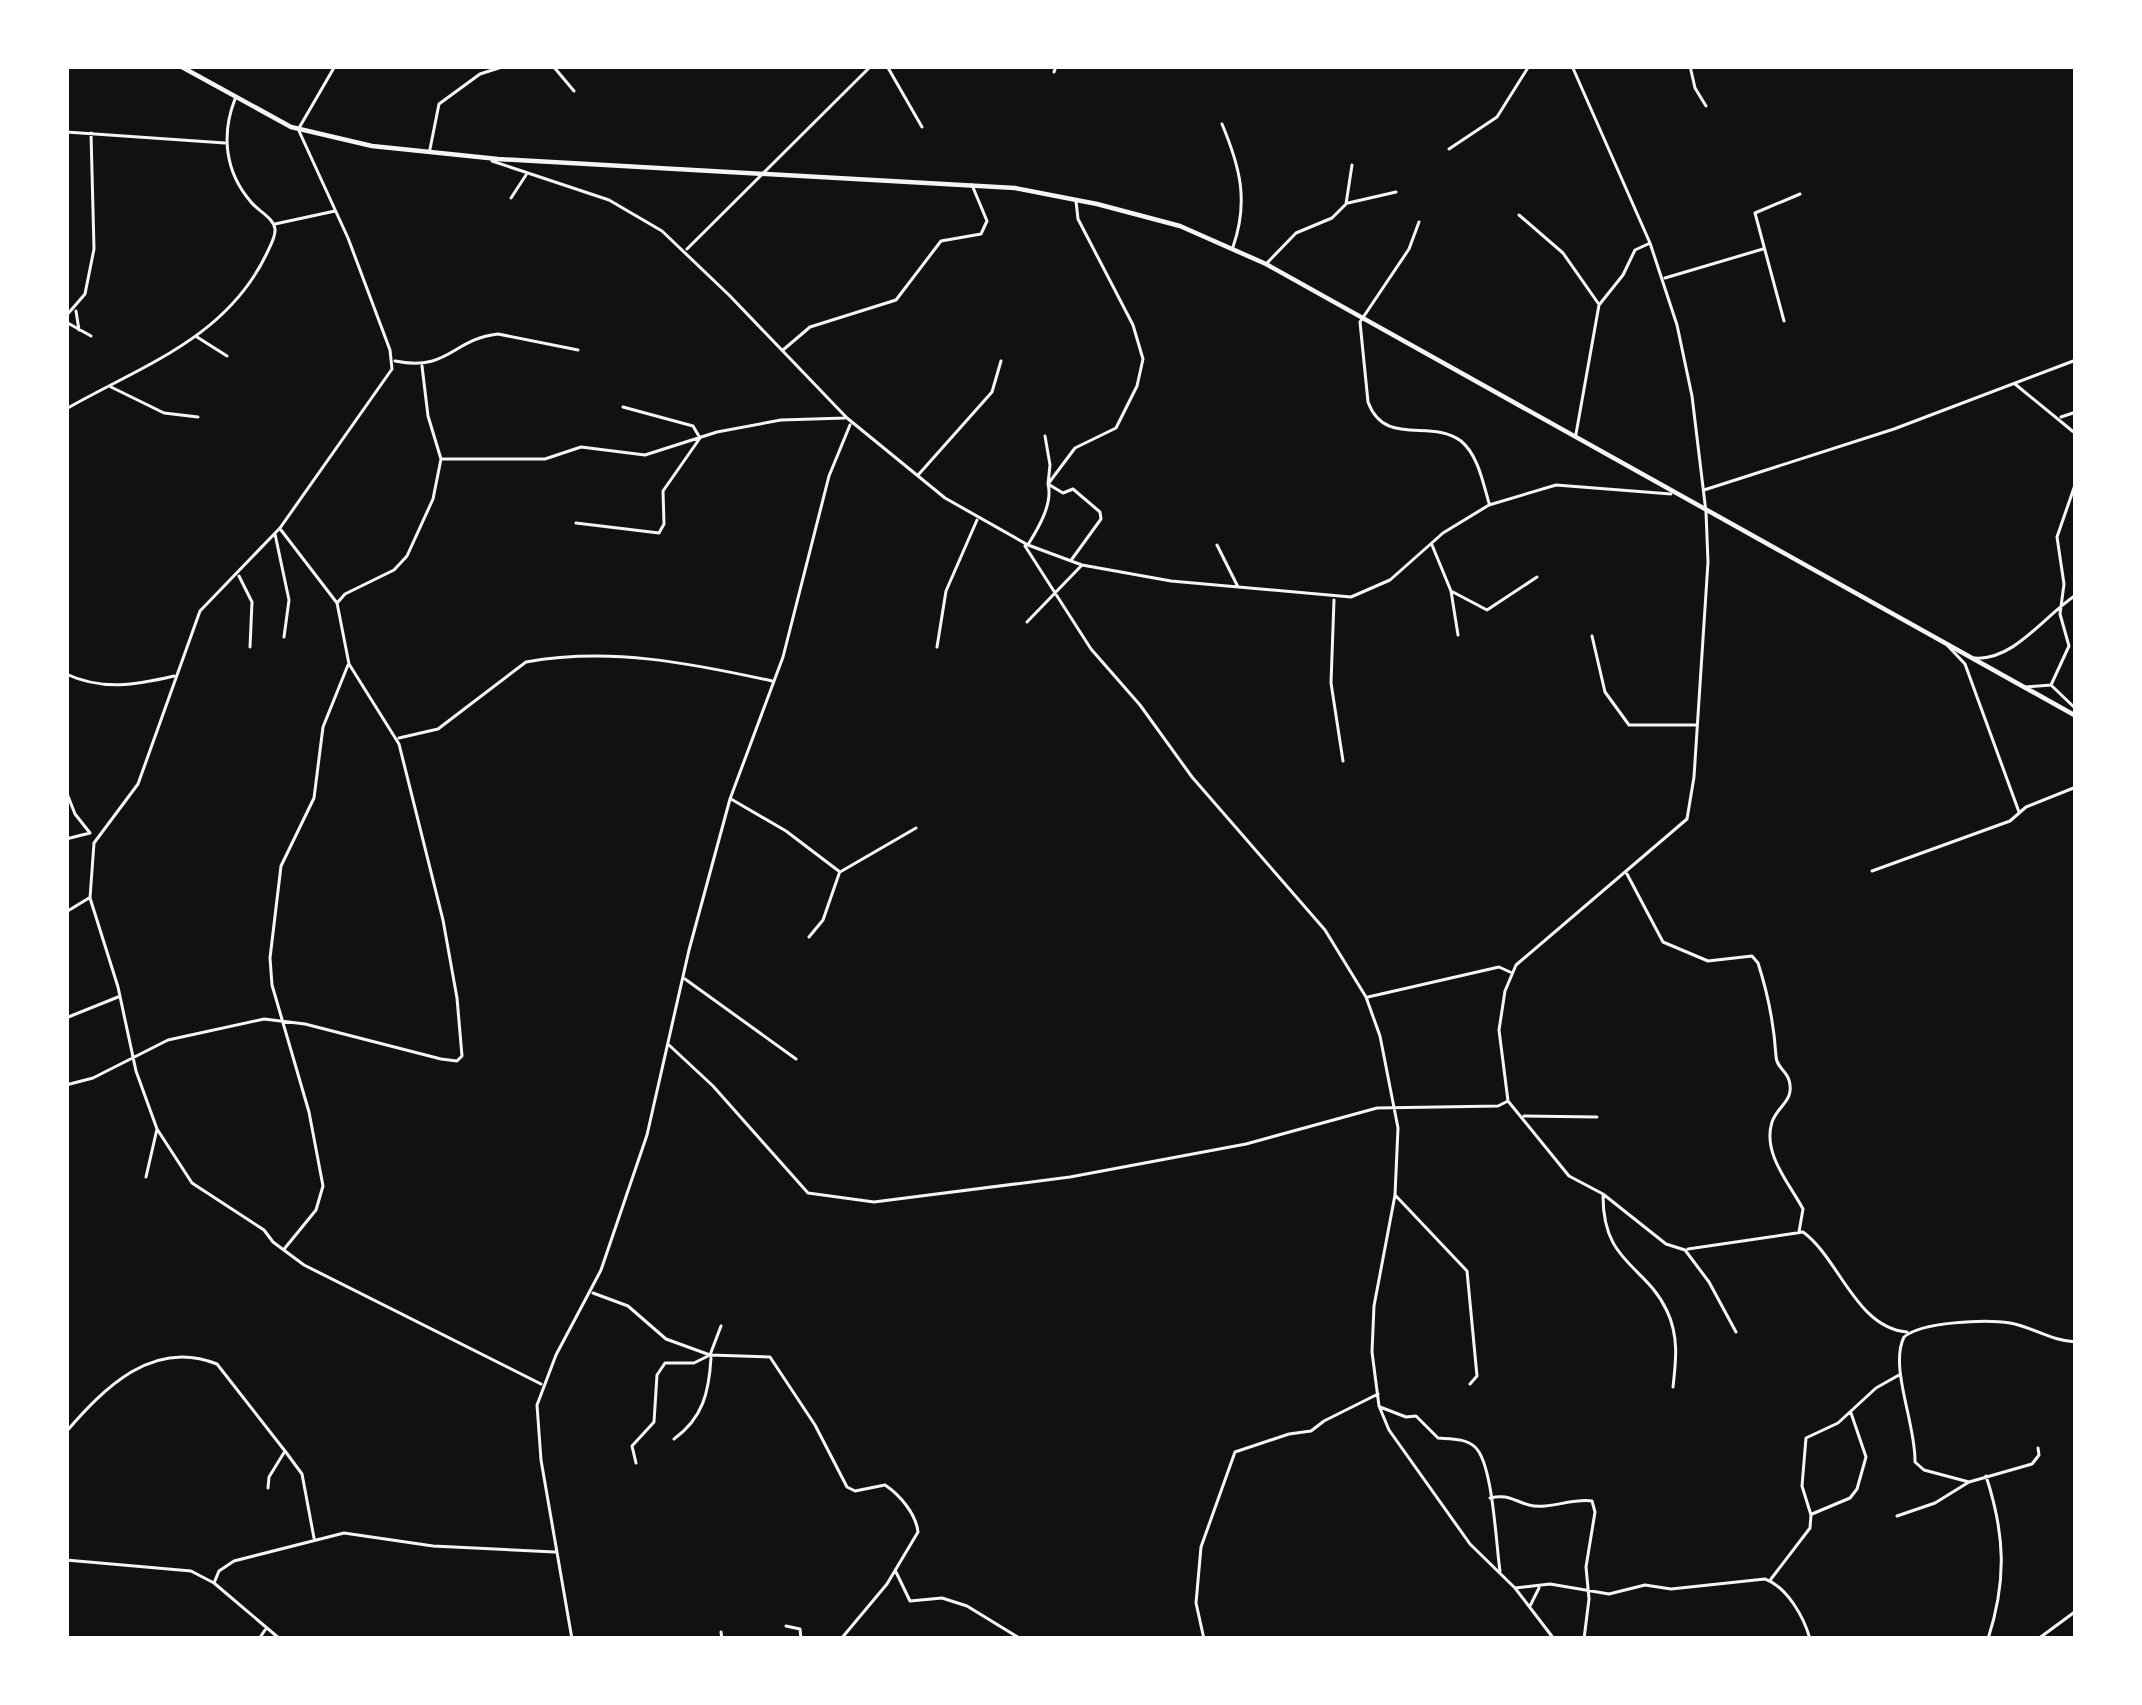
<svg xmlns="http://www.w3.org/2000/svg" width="2142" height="1705" viewBox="0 0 2142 1705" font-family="'Asap Condensed',sans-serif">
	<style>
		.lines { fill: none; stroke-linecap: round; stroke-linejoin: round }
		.minor { stroke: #f5f5f5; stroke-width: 3 }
		.tertiary { stroke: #f5f5f5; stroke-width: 3 }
		.secondary { stroke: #f5f5f5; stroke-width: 4.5 }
	</style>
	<rect width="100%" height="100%" fill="#111"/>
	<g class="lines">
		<path class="minor" d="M553 66 574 91
			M887 66 922 127
			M1572 66 1650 243 1677 325 1692 396 1706 512 1708 562 1694 777 1687 819 1516 965 1505 991 1499 1030 1508 1101 1569 1176 1603 1194 1666 1244 1685 1250 1709 1282 1736 1332
			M1690 66 1695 88 1706 106
			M1054 72 1056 66
			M1222 124C1240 167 1249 201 1233 247
			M66 132 225 143
			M430 149 439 104 480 74 505 66
			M1449 149 1497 117 1529 66
			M492 161 609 200 662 231 729 295 847 418 945 498 1028 545 1082 565 1171 581 1351 597 1390 580 1443 533 1489 505 1556 485 1671 494
			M511 198 526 175
			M1348 203 1396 192
			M1519 215 1563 253 1598 303
			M1419 222 1409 249 1360 322 1368 402C1385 448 1431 418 1461 441 1478 455 1483 483 1489 503
			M275 224 335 211
			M687 249 871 66
			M1267 263 1296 233 1332 218 1346 204 1352 165
			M1665 278 1763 249
			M76 311 79 330
			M66 316 85 294 94 249 91 133
			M1784 321 1755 213 1800 194
			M66 322 91 336
			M197 337 227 356
			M783 350 810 327 896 300 941 241 981 234 987 221 972 185
			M395 361C449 372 452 339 498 334L578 350
			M2015 384 2076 434
			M111 387 164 413 198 417
			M2061 417 2076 412
			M1576 434 1599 305 1623 275 1635 250 1648 244
			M1045 436 1050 465 1048 484 1063 493 1073 489 1100 512 1101 519 1072 559
			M441 459H545L581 447 645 455 717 432 781 420 845 418
			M919 474 992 392 1001 361
			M1704 490 1894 429 2076 360
			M576 523 659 533 664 524 663 491 700 438 693 426 623 407
			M275 534 289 600 284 637
			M1029 543C1039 527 1053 503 1048 484L1075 448 1116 428 1137 386 1143 359 1133 325 1078 219 1076 201
			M1217 545 1238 587
			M1432 545 1451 591 1458 635
			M1025 546 1091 649 1140 705 1192 777 1325 930 1366 997 1380 1036 1398 1128 1395 1195 1374 1306 1372 1352 1379 1406 1389 1430 1470 1544 1515 1588 1554 1639
			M239 576 252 602 250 647
			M1451 591 1487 610 1537 577
			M1334 600 1331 683 1343 761
			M338 602 345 594 394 570 407 556 433 499 441 459 428 416 422 366
			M1027 622 1081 566
			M1592 636 1605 692 1629 725H1696
			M1948 646 1965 664 2019 812
			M937 647 946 591 977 520
			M1975 658C2014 661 2045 615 2076 595
			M66 674C103 691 136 685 174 676
			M2052 686 2076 709
			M2026 687 2051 685 2069 646 2060 614 2064 584 2057 537 2076 482
			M399 738 438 729 526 662C610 647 690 663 772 681
			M66 791 75 814 90 833
			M731 799 786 831 840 872 916 828
			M66 839 90 833
			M1872 871 2010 821 2026 807 2076 787
			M1627 874 1663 942 1708 961 1752 956 1758 963C1768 994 1774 1024 1776 1056 1776 1067 1786 1070 1789 1080 1795 1101 1778 1105 1772 1122 1762 1154 1790 1184 1803 1209L1799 1232
			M66 912 89 898
			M809 937 823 920 839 874
			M685 979 796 1059
			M1368 997 1499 967 1510 972
			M66 1018 118 997
			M669 1045 713 1086 808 1193 874 1202 1070 1177 1246 1144 1377 1108 1498 1106 1508 1101
			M66 1085 93 1078 168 1040 264 1019 305 1024 441 1059 457 1061 462 1056 457 998 443 920 399 744 349 664 337 603 281 530
			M1524 1116 1597 1117
			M157 1129 192 1183 264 1230 273 1242 304 1265 541 1384
			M146 1177 157 1129 136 1071 118 987 90 898 94 843 138 784 200 611 280 528 392 369 390 350 348 238 299 131
			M1396 1196 1467 1271 1477 1376 1470 1384
			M1603 1196C1603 1264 1645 1264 1667 1311 1679 1336 1676 1361 1673 1387
			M285 1248 316 1210 323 1186 309 1112 272 985 270 958 281 866 314 798 323 727 348 665
			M1688 1249 1803 1232C1839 1258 1856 1328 1907 1332
			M593 1293 628 1306 666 1339 710 1355 770 1357 815 1425 847 1487 855 1491 885 1485C900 1495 916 1514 918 1532L887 1584 841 1639
			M1380 1407 1406 1417 1416 1416 1438 1438C1451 1439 1465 1438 1475 1447 1493 1463 1496 1545 1500 1571
			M66 1432C104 1388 153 1338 217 1364L285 1451
			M674 1439C703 1418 709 1392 711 1358
			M636 1463 632 1446 654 1422 657 1375 665 1363H694L710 1355 721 1326
			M1986 1476C2005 1534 2007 1580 1988 1639
			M1969 1482 1924 1470 1915 1462C1916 1424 1889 1367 1904 1337 1921 1322 1986 1319 2010 1323 2033 1327 2051 1341 2076 1342
			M268 1488 269 1477 285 1451 302 1474 314 1538
			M1490 1498C1508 1494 1512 1500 1529 1505 1548 1510 1572 1498 1592 1501L1595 1512 1586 1567 1589 1599 1584 1639
			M1812 1514 1850 1498 1857 1489 1866 1457 1851 1413
			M1897 1516 1935 1503 1969 1482 2032 1464 2039 1455 2038 1448
			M66 1560 191 1571 214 1583 280 1639
			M896 1572 910 1601 942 1598 967 1606 1021 1639
			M1771 1579 1810 1528 1811 1515 1802 1486 1806 1438 1838 1423 1876 1388 1899 1375
			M214 1583 219 1571 234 1561 344 1533 433 1546 555 1552
			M1515 1588 1550 1584 1609 1594 1645 1585 1671 1589 1765 1579C1787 1587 1804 1617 1810 1639
			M1530 1606 1539 1588
			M786 1626 800 1629 801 1639
			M721 1632 722 1639
			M259 1639 265 1630
			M572 1639 541 1460 537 1405 556 1355 601 1270 647 1135 689 950 730 799 783 657 829 476 850 425
			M1204 1639 1196 1603 1201 1547 1235 1452 1289 1434 1311 1431 1324 1421 1378 1394
			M2038 1639 2076 1611"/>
		<path class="tertiary" d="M299 128 335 66
			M66 409C141 366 225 339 266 255 269 248 276 237 275 229 273 217 258 211 251 202 225 172 221 135 235 99"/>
		<path class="secondary" d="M180 66 291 127 372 146 498 159 1015 188 1097 204 1180 226 1266 264 2076 716"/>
	</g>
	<rect width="2142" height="1705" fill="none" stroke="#ffffff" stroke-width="138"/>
</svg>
